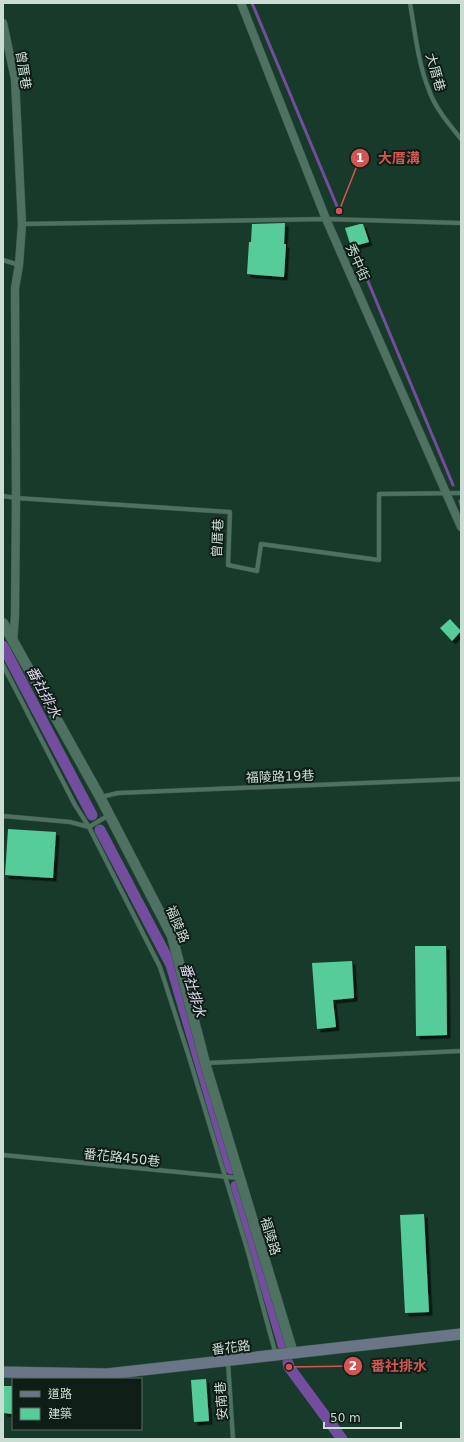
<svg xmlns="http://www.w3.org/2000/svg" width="464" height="1442" viewBox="0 0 464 1442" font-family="'DejaVu Sans','Noto Sans TC',sans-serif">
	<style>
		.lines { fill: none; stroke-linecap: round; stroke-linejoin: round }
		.stream { stroke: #734d9e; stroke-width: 3 }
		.canal { stroke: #734d9e; stroke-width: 11 }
		.building { fill: #56cc9b; filter: url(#shadow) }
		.service-casing { stroke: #395649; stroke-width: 5 }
		.minor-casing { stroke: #395649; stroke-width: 9 }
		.tertiary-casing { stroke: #395649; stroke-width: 11 }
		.secondary-casing { stroke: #395649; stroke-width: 12 }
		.service { stroke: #4f7161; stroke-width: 4 }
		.minor { stroke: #4f7161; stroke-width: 8 }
		.tertiary { stroke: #4f7161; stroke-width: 10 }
		.secondary { stroke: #6a7587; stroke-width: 11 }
		.labels { text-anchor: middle; stroke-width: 4; stroke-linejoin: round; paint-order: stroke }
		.street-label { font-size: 13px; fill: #caddd3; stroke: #0f1d17 }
		.water-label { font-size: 14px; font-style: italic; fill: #e2d9ef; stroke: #0f1d17 }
		.leader { fill: none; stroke: #d35553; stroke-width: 1.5 }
		.callout-dot { fill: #d35553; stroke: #0f1d17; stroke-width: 1.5 }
		.mark-label { font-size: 12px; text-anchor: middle; font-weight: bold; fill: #fff }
		.callout-label { font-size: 14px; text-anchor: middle; font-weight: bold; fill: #d35553; stroke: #0f1d17; stroke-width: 4; stroke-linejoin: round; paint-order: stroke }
	</style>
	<defs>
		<filter id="shadow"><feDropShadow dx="3.5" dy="3.5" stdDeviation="0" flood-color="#0009"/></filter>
	</defs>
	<rect width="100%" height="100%" fill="#183a2b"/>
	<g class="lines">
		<path class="stream" d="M252 3 339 211
			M352 243 453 485
			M460 501 461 505"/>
		<path class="canal" d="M3 646 92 815
			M100 830 171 965 231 1169
			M236 1186 283 1345
			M288 1363 289 1367 342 1439"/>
	</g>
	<path class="building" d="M285 223 284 244H286L284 277 247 274 249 242H251L252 224Z
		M360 224H363L369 242 351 247 345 228Z
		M450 619 461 631 452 641 440 628Z
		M8 829 56 832 53 878 5 875Z
		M415 946H446L447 1035 416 1036Z
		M352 961 354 998 333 1000 336 1027 317 1029 312 963Z
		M424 1214 429 1312 405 1313 400 1215Z
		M206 1379 209 1421 194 1422 191 1380Z
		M3 1386H13V1414L3 1413Z"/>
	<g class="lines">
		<g class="service-casing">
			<path id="service" d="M410 3C415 32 418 63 429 90 435 108 449 124 461 139
				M22 224 326 219 461 223
				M3 260 19 265
				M3 496 16 498 230 512 228 565 257 571 261 544 379 560V494L461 493
				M3 665 75 805 89 827 160 967 189 1057 248 1252 276 1355
				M101 797 118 793 461 779
				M3 816 70 822 89 827 109 815
				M206 1063 461 1051
				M3 1155 239 1178
				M228 1362 233 1439"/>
		</g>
		<g class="minor-casing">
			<path id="minor" d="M241 3 326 219 461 527
				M3 23 15 79 22 224 19 265 15 288 16 498 15 616 13 642"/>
		</g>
		<g class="tertiary-casing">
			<path id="tertiary" d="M3 623 100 797 172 936 205 1063 293 1353"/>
		</g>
		<g class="secondary-casing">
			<path id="secondary" d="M3 1372 107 1374 461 1334"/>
		</g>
		<use href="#service" class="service"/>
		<use href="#minor" class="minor"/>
		<use href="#tertiary" class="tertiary"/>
		<use href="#secondary" class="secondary"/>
	</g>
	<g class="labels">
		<g class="street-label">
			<text transform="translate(24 70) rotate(81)" y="5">曾厝巷</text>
			<text transform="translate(436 72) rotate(74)" y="5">大厝巷</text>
			<text transform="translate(358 262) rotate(66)" y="5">秀中街</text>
			<text transform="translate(217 538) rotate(-88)" y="5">曾厝巷</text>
			<text transform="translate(280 776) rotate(-2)" y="5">福陵路19巷</text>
			<text transform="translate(178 924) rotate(67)" y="5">福陵路</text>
			<text transform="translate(122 1157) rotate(6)" y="5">番花路450巷</text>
			<text transform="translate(271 1236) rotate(73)" y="5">福陵路</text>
			<text transform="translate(231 1347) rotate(-7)" y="5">番花路</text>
			<text transform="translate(221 1401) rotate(-94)" y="5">安南巷</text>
		</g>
		<g class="water-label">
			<text transform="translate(44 692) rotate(62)" y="5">番社排水</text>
			<text transform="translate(193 990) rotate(73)" y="5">番社排水</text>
		</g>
	</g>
	<path class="leader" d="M339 211L360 158M289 1367L353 1366"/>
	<g class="callout-dot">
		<circle cx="339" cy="211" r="4"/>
		<circle cx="289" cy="1367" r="4"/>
		<circle cx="360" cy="158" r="10"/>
		<circle cx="353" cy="1366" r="10"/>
	</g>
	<g class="mark-label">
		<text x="360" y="162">1</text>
		<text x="353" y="1370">2</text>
	</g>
	<g class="callout-label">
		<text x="399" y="163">大厝溝</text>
		<text x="399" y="1371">番社排水</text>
	</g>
	<rect width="464" height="1442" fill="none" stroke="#caddd3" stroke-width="8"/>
	<rect x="12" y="1378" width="130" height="52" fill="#0f1d17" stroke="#5a6a62"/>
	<rect x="20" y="1391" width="20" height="6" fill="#6a7587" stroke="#5a6a62"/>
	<text x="48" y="1398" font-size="12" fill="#caddd3">道路</text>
	<rect x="20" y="1408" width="20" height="12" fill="#56cc9b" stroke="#5a6a62"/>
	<text x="48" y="1418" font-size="12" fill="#caddd3">建築</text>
	<path d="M324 1422v6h77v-6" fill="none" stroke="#caddd3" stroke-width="2"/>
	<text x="330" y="1422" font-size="12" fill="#caddd3" stroke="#0f1d17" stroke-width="3" paint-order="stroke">50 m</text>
</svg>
